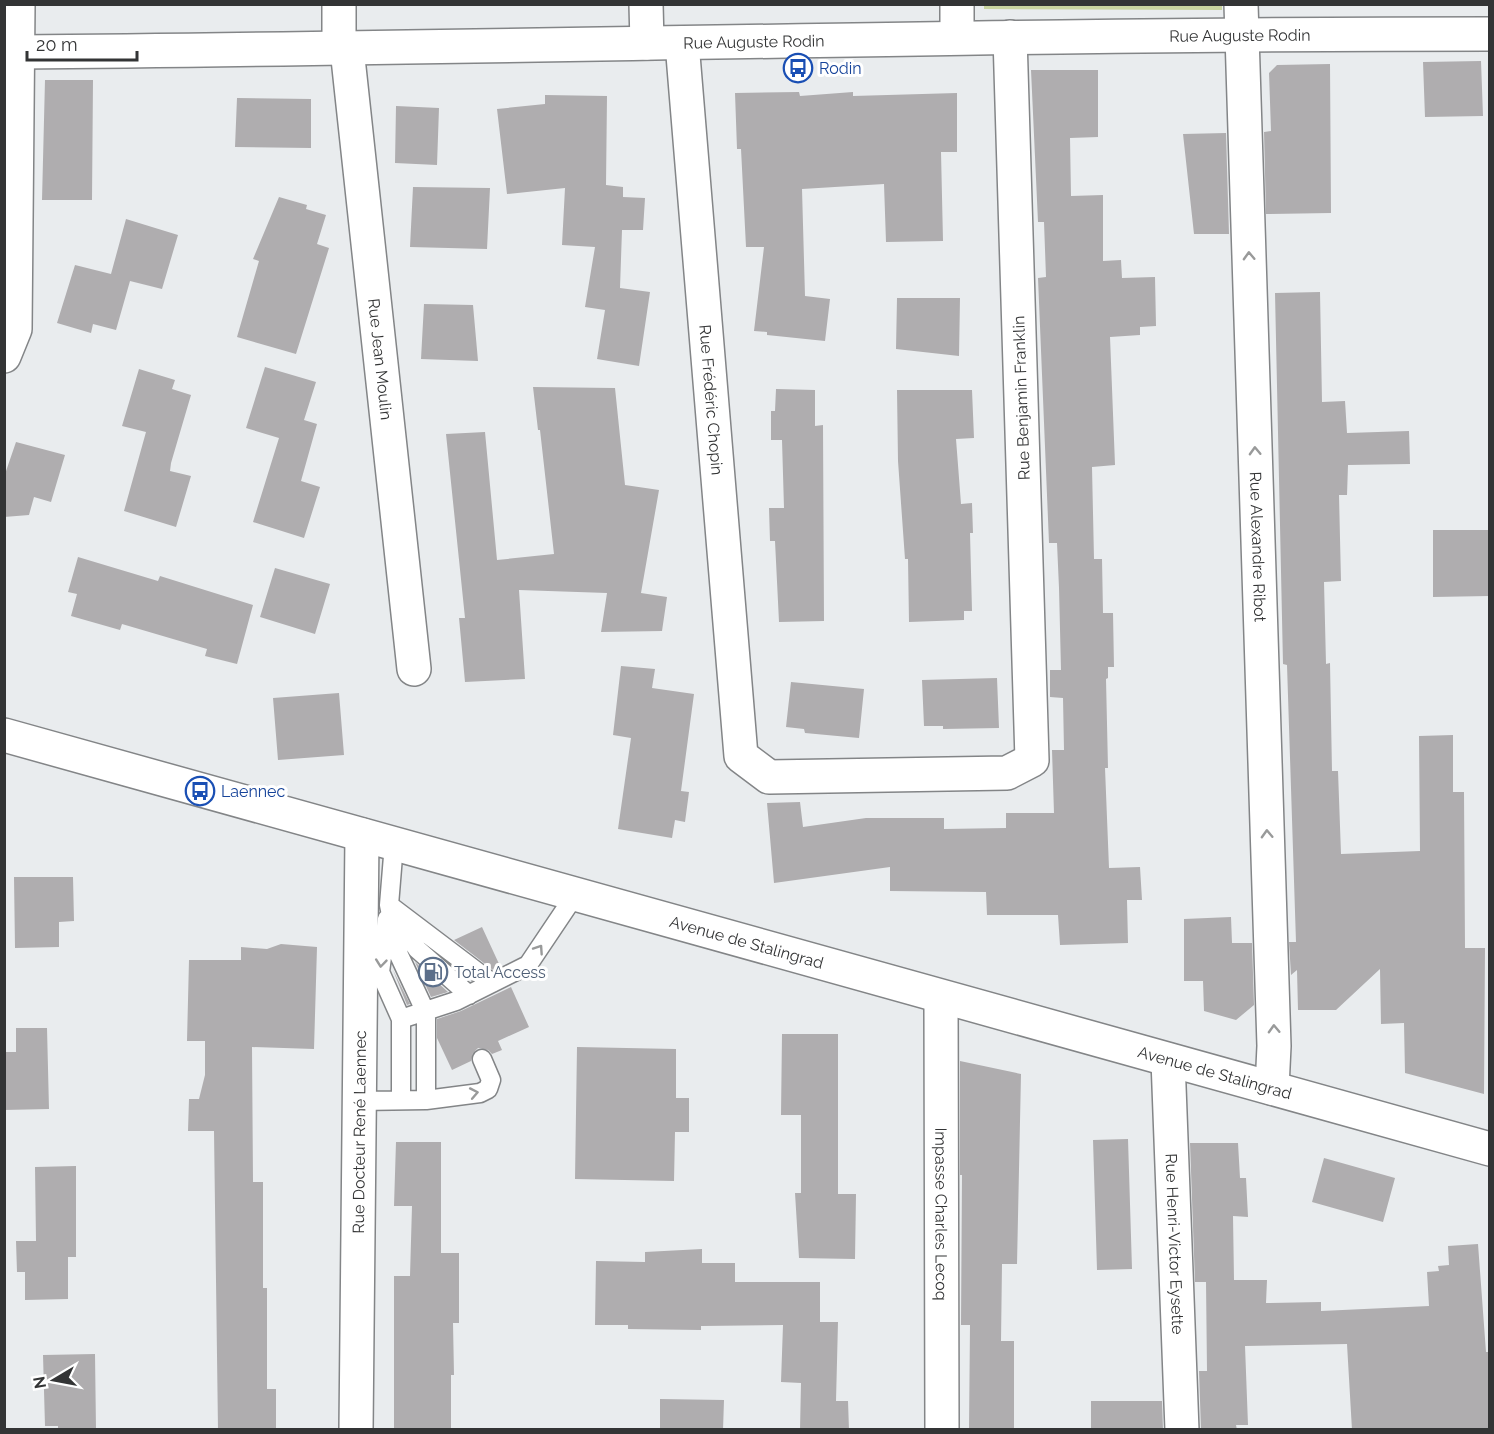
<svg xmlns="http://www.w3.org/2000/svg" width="1494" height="1434" viewBox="0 0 1494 1434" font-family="Raleway,sans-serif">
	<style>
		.green { fill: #c9d4a0 }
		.building { fill: #afadaf }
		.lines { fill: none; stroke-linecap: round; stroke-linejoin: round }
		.lane-casing { stroke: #838587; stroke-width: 21 }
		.street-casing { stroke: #838587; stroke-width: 36 }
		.secondary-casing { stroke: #838587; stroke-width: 36 }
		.lane { stroke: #fff; stroke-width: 18 }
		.street { stroke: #fff; stroke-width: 33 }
		.secondary { stroke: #fff; stroke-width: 33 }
		.oneway { stroke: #999a9a }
		.labels { text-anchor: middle; stroke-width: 6; stroke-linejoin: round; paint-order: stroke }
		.street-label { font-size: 16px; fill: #333435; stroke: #fff }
		.transit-label { font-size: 16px; fill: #164399; stroke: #fff; text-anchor: start }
		.service-label { font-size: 16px; fill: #4e5e75; stroke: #fff; text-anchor: start }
	</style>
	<rect width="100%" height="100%" fill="#e9ecee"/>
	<path class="green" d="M1222 5V10L984 9V5Z"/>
	<path class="building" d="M1481 61 1483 116 1425 117 1423 62Z
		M1330 64 1331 213 1266 214 1264 132 1271 131 1269 73 1277 65Z
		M1031 70H1098V137L1070 138 1071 196 1103 195V261L1121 260 1122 278 1155 277 1156 326 1140 327V335L1110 337 1115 465 1092 467 1094 559H1102L1103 613H1113L1114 667H1108V678L1106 679 1108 768H1105L1109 868 1140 867 1142 900H1127L1128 943 1060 945 1058 915H987L986 892 890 891V867L774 883 767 803 800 802 803 827 866 818H944V829L1006 828V813H1054L1052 750H1064L1063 698 1050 697V670H1061L1059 588 1057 543H1049L1038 278 1046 277 1044 222H1038Z
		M45 80H93L92 200H42Z
		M799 92 800 96 853 92V96L957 93V152H941L943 241 886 242 884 184 802 189 805 296 830 299 825 341 767 335V332L754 331 764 247H746L741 149H737L735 93Z
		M545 95 607 96 606 185 623 187V197L645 198 643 230H622L620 288 650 292 639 366 597 359 605 310 585 307 595 247 562 245 565 188 507 194 497 109 545 104Z
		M237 98 311 99V148L235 147Z
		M396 106 439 108 437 165 395 163Z
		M1226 133 1229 234H1194L1183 134Z
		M413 187 490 188 487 249 410 247Z
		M279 197 307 205 306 209 326 215 317 244 329 248 296 354 237 337 259 261 253 259Z
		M126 219 178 235 162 289 130 281 116 330 93 324 91 333 57 323 75 265 111 274Z
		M1320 292 1322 402 1345 401 1347 433 1409 431 1410 464 1348 465 1347 495H1339L1341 581 1324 582 1326 664 1330 663 1332 771H1338L1341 854 1420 851 1419 736 1453 735V792H1464L1465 948H1485L1484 1094 1405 1073 1404 1023 1381 1024 1380 969 1336 1010H1298L1297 970 1291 975 1289 942H1296L1287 665 1283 664 1275 293Z
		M897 298H960L959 356 896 349Z
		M424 304 473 305 478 361 421 359Z
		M265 367 316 382 304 420 317 424 301 481 320 487 304 538 253 522 279 438 246 428Z
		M139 369 175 380 172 389 191 395 171 463 170 471 191 476 176 527 124 511 146 432 122 426Z
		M533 387 615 388 625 485 659 490 641 593 667 597 662 631 601 632 607 593 519 590 525 679 465 682 459 618H465L446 434 485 432 497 560 554 554 540 430H538Z
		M776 389 815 390V426L823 425 824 621 779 622 775 541H770L769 508H784L782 440H771V411H775Z
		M897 390H972L974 438 956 439 961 504 972 503 973 533H970L972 611H964V620L909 622 908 559H905L898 461Z
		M16 442 65 455 51 502 34 497 29 515 4 517V477Z
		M1433 530H1489V596L1433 597Z
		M78 557 158 581 160 576 253 605 237 664 205 656 207 649 122 624 120 630 71 616 77 594 68 592Z
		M275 568 330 584 315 634 260 617Z
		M621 666 655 669 652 688 694 694 681 791 689 792 685 822 675 820 672 838 618 829 631 738 613 735Z
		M997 678 999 728 943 729V726H924L922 680Z
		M791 682 864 689 859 738 805 733 804 729 786 727Z
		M339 693 344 755 278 760 273 698Z
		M14 877H73L74 921 59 922V947L15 948Z
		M1231 917 1232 943H1252L1254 1005 1236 1020 1204 1011 1203 981H1184V919Z
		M482 927 500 966 493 970 454 940Z
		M281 944 317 947 314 1049 252 1047 253 1182H263V1288H267V1389H276V1430H218L214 1131H188L189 1099H199L205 1075V1041H187L189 960H241V947L267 949Z
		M415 962 448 992 431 997Z
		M393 970 410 1004 407 1005Z
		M511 987 529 1027 498 1041 502 1050 492 1054 488 1050 478 1048 473 1053 471 1061 452 1070 437 1038V1019L461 1011Z
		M16 1028H47L49 1109 4 1110V1052H16Z
		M782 1034H838V1194H856L855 1259 799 1258 795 1193H801V1115H781Z
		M577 1047 676 1049V1098H689V1132H675L674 1181 575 1179Z
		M960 1061 1021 1074 1017 1264H1002L1001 1341H1014V1430H969L970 1325H961L962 1175H960Z
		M1128 1139 1132 1269 1097 1270 1093 1140Z
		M396 1142H441V1253H459V1323H453L454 1375H451V1430H394V1276H410L412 1206H394Z
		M1190 1143H1238L1240 1178H1246L1248 1217 1233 1216 1234 1280H1267L1266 1303 1321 1302V1311L1429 1306 1427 1272 1439 1271 1438 1266 1449 1265 1448 1246 1478 1244 1486 1352H1490V1430H1352L1347 1344 1245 1346 1248 1425H1236L1237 1430H1201L1199 1371H1207L1206 1282H1195Z
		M1324 1158 1395 1178 1383 1222 1312 1202Z
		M76 1166V1257H68V1299L25 1300V1272H17L16 1241H36L35 1167Z
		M702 1249V1263H735V1282H820V1322H838L836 1401H848L849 1430H800L801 1383 781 1382 783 1325 701 1326V1330L628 1329V1325H595L596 1261 645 1262V1252Z
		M95 1354 96 1430H58V1426H45L43 1355Z
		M660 1399 724 1400 723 1430H660Z
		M1091 1401H1162L1163 1430H1091Z"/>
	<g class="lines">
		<g class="lane-casing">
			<path id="lane" d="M394 844 389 905 399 955 426 1013V1100
				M389 905 492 983
				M395 914 417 949 469 995
				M387 919 380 972 401 1019V1100
				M401 1019 456 1001 528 965 575 895
				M359 1101 426 1100 480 1093 488 1089 491 1080 482 1059"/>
		</g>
		<g class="street-casing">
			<g id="street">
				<path d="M339 4V49"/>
				<path d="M646 4 647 43"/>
				<path d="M957 4V37"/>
				<path id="s1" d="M1241 4 1274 1046 1272 1088"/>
				<path id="s2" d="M682 43 741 756 769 777 1007 773 1032 760 1010 37"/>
				<path id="s3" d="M347 49 414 669"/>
				<path id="s4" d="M19 52C510 48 999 34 1490 34"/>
				<path id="s5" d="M941 998 942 1430"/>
				<path id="s6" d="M1168 1060 1182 1430"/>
				<path id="s7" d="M356 1430 362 835"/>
			</g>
		</g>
		<g class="secondary-casing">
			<g id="secondary">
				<path d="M4 356 15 329 18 4"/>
				<path id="s8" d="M4 735 1490 1149"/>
			</g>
		</g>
		<use href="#lane" class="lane"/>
		<use href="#street" class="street"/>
		<use href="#secondary" class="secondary"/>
	</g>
	<defs><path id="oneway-chevron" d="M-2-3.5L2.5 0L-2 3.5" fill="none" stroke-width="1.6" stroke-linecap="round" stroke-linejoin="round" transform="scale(1.5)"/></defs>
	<g class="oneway">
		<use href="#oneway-chevron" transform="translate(1249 256) rotate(-92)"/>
		<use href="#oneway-chevron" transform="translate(1255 451) rotate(-92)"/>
		<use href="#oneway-chevron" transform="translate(1267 834) rotate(-92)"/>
		<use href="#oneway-chevron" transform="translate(539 949) rotate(-56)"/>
		<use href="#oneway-chevron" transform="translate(381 963) rotate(96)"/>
		<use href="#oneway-chevron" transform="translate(1274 1029) rotate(-92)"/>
		<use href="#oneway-chevron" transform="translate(474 1093) rotate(-11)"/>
	</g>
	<defs>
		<g id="bus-ring" transform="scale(1.5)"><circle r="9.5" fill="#fff" stroke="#1a4fb4" stroke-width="1.5"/><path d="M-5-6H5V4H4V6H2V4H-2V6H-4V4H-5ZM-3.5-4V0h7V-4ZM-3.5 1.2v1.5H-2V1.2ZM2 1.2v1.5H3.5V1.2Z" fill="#1a4fb4"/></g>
		<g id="fuel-ring" transform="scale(1.5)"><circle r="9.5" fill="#fff" stroke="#5c6f8a" stroke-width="1.5"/><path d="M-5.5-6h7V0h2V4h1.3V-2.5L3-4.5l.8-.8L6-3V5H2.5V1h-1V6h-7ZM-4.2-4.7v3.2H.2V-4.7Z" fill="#5c6f8a"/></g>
	</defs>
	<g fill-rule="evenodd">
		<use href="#bus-ring" x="798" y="68"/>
		<use href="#bus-ring" x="200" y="791"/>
		<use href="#fuel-ring" x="433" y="972"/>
	</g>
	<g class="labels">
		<g class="street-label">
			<text dy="6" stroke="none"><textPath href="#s4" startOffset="1221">Rue Auguste Rodin</textPath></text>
			<text dy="6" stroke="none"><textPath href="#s4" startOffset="735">Rue Auguste Rodin</textPath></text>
			<text dy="6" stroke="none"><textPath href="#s3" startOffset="312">Rue Jean Moulin</textPath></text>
			<text transform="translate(1021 398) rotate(-92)" y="6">Rue Benjamin Franklin</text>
			<text dy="6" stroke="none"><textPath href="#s2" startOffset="358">Rue Frédéric Chopin</textPath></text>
			<text dy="6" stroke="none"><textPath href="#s1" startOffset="543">Rue Alexandre Ribot</textPath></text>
			<text dy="6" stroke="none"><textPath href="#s8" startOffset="771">Avenue de Stalingrad</textPath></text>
			<text dy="6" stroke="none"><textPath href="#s8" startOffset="1257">Avenue de Stalingrad</textPath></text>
			<text dy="6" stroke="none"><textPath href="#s7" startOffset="298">Rue Docteur René Laennec</textPath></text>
			<text dy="6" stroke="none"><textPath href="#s5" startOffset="216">Impasse Charles Lecoq</textPath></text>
			<text dy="6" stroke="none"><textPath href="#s6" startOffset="184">Rue Henri-Victor Eysette</textPath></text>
		</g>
		<g class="transit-label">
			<text x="819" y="74">Rodin</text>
			<text x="221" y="797">Laennec</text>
		</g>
		<g class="service-label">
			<text x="454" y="978">Total Access</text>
		</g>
	</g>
	<rect width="1494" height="1434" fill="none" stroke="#333435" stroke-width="12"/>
	<g transform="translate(54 1380) rotate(260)" stroke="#ffffff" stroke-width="4.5" paint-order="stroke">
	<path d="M0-4.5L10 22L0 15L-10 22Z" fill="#333435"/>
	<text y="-9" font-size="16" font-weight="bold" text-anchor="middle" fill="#333435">N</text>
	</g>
	<path d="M27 51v9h110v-9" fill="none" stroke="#333435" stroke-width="3"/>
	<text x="36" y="51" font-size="18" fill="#333435" stroke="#ffffff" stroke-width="4.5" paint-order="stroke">20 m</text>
</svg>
